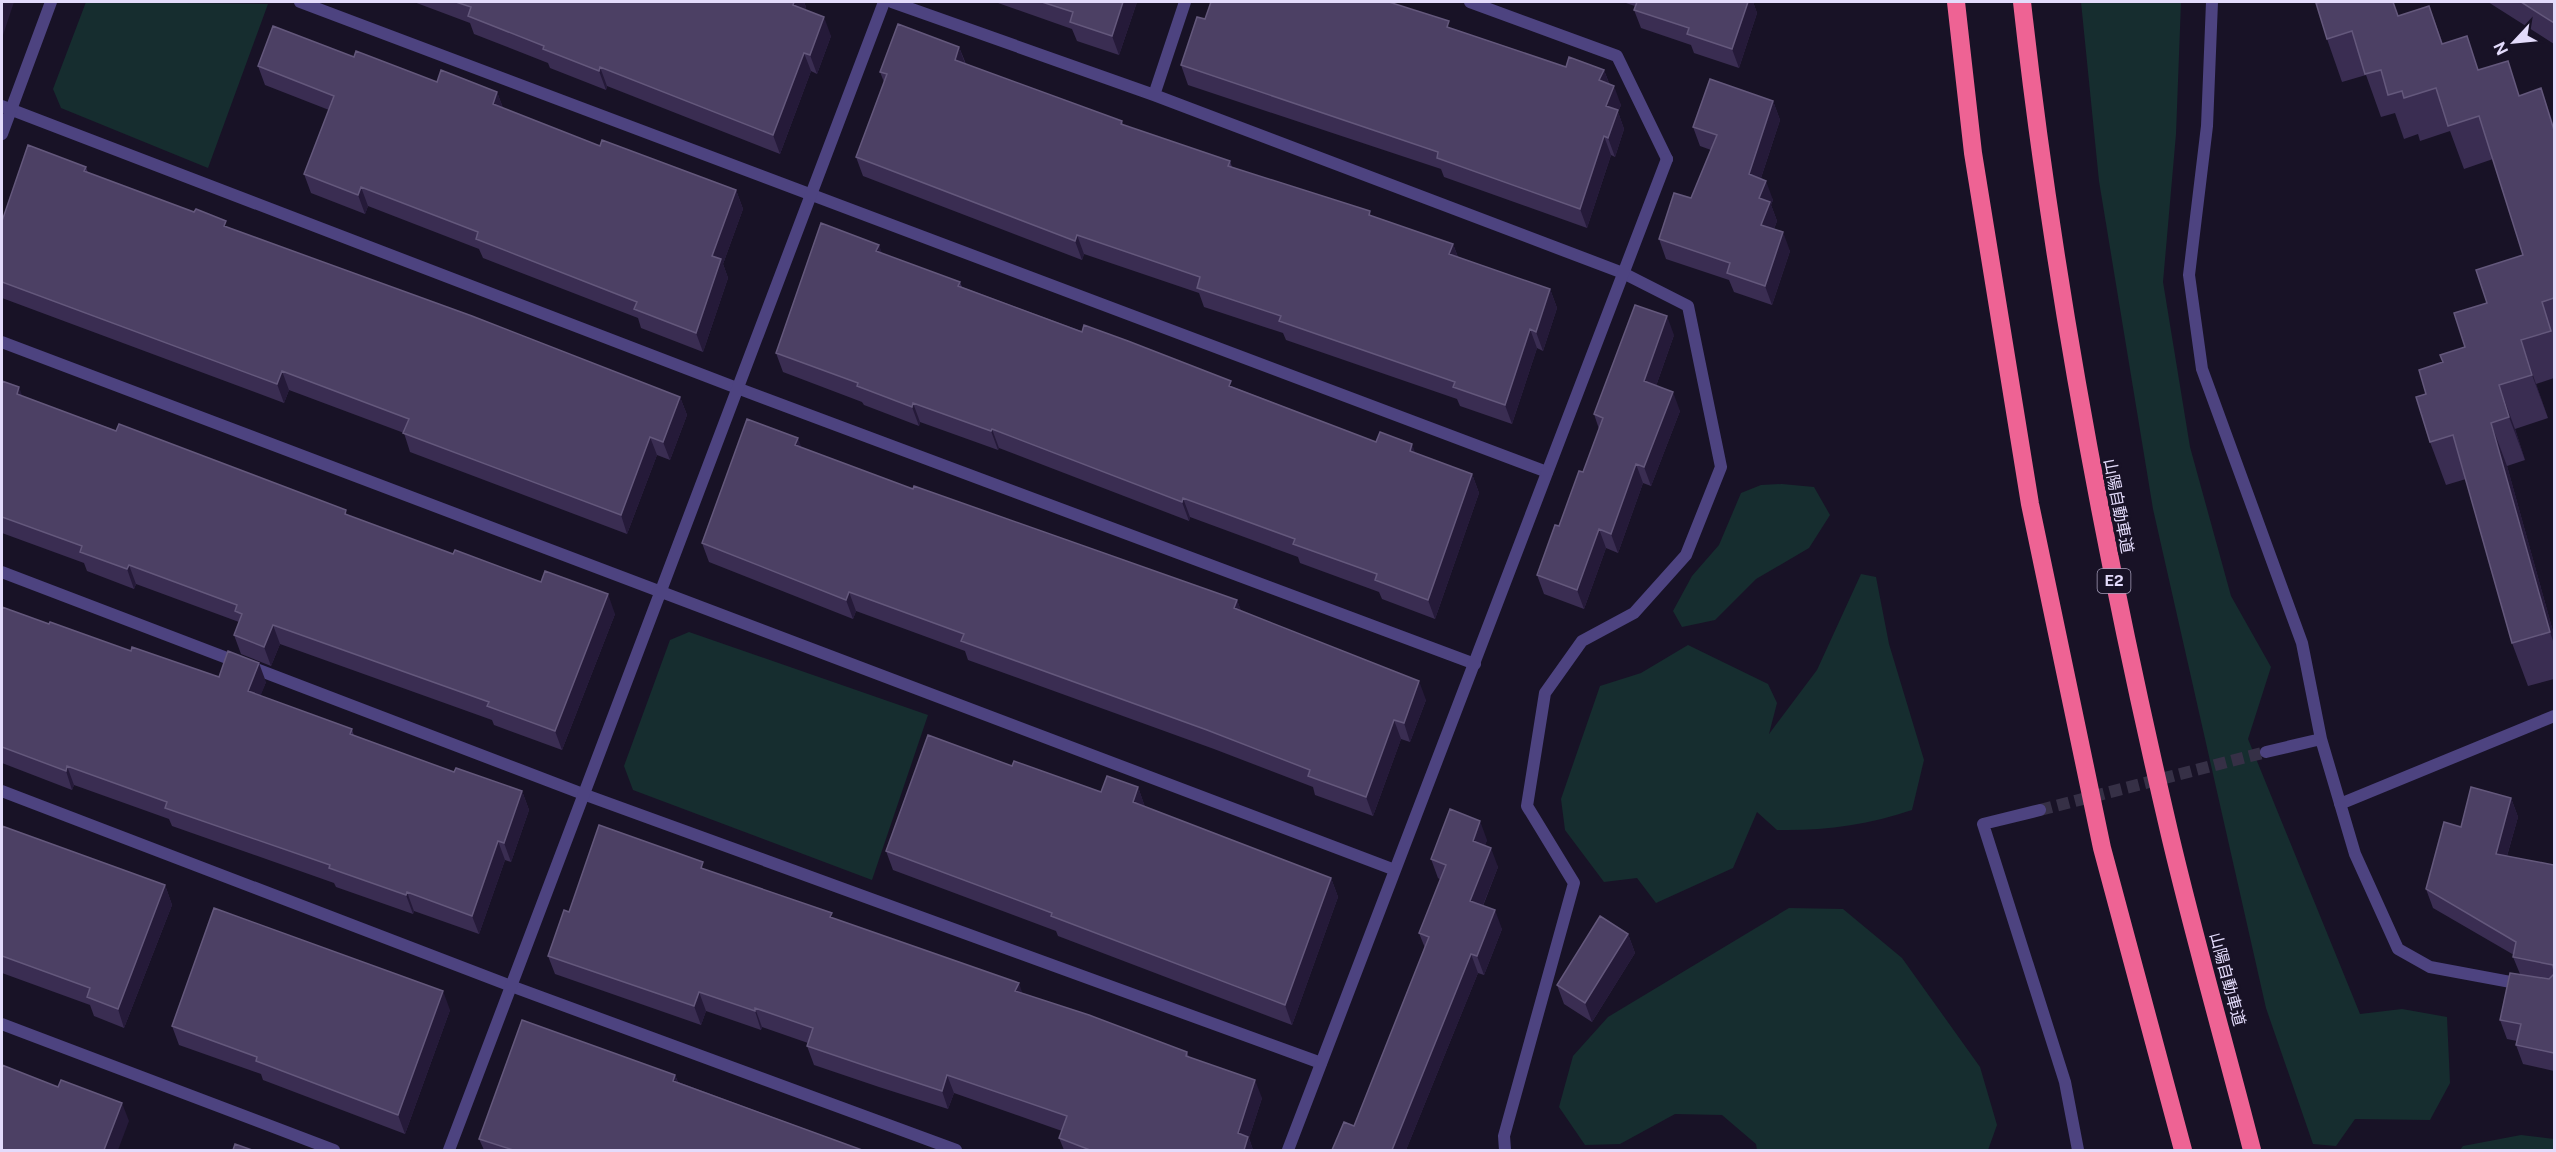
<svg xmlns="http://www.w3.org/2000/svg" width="2556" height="1152" viewBox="0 0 2556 1152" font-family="'Public Sans','Noto Sans JP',sans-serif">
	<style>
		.green { fill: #162d2f }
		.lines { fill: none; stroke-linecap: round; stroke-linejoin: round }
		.minor-tunnel { stroke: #363046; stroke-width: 12; stroke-dasharray: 12 6; stroke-linecap: butt }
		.minor { stroke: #4d4380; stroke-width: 12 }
		.tertiary { stroke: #4d4380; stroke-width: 12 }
		.motorway { stroke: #ee6394; stroke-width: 18 }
		.wall { fill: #3a2d52 }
		.shaded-wall { fill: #251a39 }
		.building { fill: #4c4064; stroke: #64587c; stroke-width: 1.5 }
		.labels { text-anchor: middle; stroke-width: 6; stroke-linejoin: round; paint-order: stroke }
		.shield { fill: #181226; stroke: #a69fbb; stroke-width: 1.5 }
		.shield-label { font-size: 15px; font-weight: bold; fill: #e3dbfb }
		.street-label { font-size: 16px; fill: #e3dbfb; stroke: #181226 }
	</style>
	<rect width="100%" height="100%" fill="#181226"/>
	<path class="green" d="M86 2 268 4 208 168 61 108 53 89Z
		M2081 2H2181L2176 134 2163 282 2190 447 2231 596 2271 667 2248 739 2360 1014 2402 1009 2447 1017 2450 1083 2430 1120 2355 1119 2336 1146 2313 1144 2266 1008 2153 509 2099 181Z
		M1782 484 1814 487 1830 515 1809 548 1756 579 1715 620 1682 627 1673 611 1692 576 1719 545 1741 493 1761 485Z
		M1861 574 1876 577 1889 644 1924 760 1912 810C1869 825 1822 831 1777 830L1757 812 1733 868 1656 903 1637 878 1604 882 1565 830 1561 799 1600 686 1641 673 1688 645 1768 684 1777 703 1769 734 1817 670Z
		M689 632 928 715 872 880 633 790 624 766 670 640Z
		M1789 908 1843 909 1902 958 1980 1067 1997 1125 1988 1150H1757L1756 1144 1722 1115 1675 1114 1620 1144 1585 1145 1559 1107 1573 1056 1608 1017Z
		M2521 1135 2554 1139V1150H2460L2463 1146Z"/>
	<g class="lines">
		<path class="minor-tunnel" d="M2040 810 2266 752"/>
		<path class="minor" d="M300 2 1547 472
			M892 2 1154 95 1623 273 1688 306 1721 467 1686 555 1634 613 1582 641 1545 693 1527 806 1574 883 1504 1136 1505 1150
			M1470 2 1617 56 1667 159
			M2212 2 2207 126 2189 275 2202 369 2302 643 2321 739 2355 854 2398 949 2430 967 2554 990
			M1154 95 1185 2
			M2 106 737 388 1475 664
			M2 572 583 794 1321 1063
			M2266 752 2321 739
			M2 791 511 986 956 1150
			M2340 804 2554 716
			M2040 810 1983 824 2065 1082 2078 1150"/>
		<path class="tertiary" d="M2 134 51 2
			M2 342 1395 870
			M2 1024 334 1150
			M449 1150 884 2
			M1288 1150 1667 159"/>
		<path class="motorway" d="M1956 2 1973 153 2030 504 2102 848 2183 1150
			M2022 2C2053 281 2105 557 2169 831 2194 938 2225 1044 2252 1150"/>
	</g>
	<path class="wall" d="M414 2H804L806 7 805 10 831 36 817 74 811 71 780 154 607 86 606 90 550 68 548 63 474 34 470 23Z
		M997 2H1137L1119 55 1077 41 1072 29 998 3Z
		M1623 2H1753L1757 13 1739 68 1694 53 1691 45 1641 28 1634 10 1635 6Z
		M2488 2H2554V44Z
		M2429 6 2443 44 2480 70 2520 95 2554 125V378L2536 384 2548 418 2515 429 2525 460 2507 466 2554 635V679L2528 686 2512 643 2466 479 2446 485 2430 442 2426 394 2443 362 2465 347 2487 303 2523 255 2493 159 2464 169 2450 131 2420 141 2418 134 2404 139 2395 113 2381 117 2366 75 2342 82 2327 39Z
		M1205 19 1451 28 1566 67 1604 70 1609 83 1621 105 1618 112 1624 129 1615 157 1611 155 1587 228 1444 177 1441 169 1188 85 1181 65Z
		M959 47 966 64 1122 121 1123 125 1230 161 1232 167 1453 244 1458 257 1550 289 1557 308 1543 351 1537 348 1512 424 1460 406 1457 399 1286 340 1283 333 1204 307 1199 293 1084 254 1082 260 863 176 856 157 884 82 880 72Z
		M354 57 437 82 497 92 503 108 600 146 736 190 743 209 723 264 728 278 703 352 641 328 638 318 483 258 479 249 368 206 365 214 311 193 304 174 329 110 265 85 258 66Z
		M1773 101 1780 120 1761 178 1773 200 1771 205 1777 221 1774 229 1790 251 1772 305 1734 292 1729 280 1666 259 1659 239 1691 198 1711 150 1700 146 1693 127Z
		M86 167 88 173 228 228 680 397 687 415 670 460 657 455 627 534 410 452 404 433 289 390 284 403 2 298V221Z
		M879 245 881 253 960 282 962 287 1233 387 1376 442 1416 453 1472 474 1479 493 1435 619 1382 599 1379 592 1300 563 1298 557 1190 517 1189 521 999 448 998 450 920 422 919 426 864 405 862 402 783 372 776 353Z
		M1674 335 1656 386 1680 411 1651 486 1643 483 1618 553 1606 548 1584 609 1544 594 1537 575 1583 472 1599 429 1594 414Z
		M2 381 22 396 615 614 562 750 494 725 492 720 280 644 271 666 241 654 234 635 239 622 136 584 134 589 87 571 84 563 2 533Z
		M801 447 913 489 1237 600 1241 611 1426 700 1410 742 1401 739 1373 816 1315 795 1313 787 1214 749 968 660 965 651 856 611 853 619 709 562 702 543Z
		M2 607 49 624 131 651 219 677 266 682 260 696 352 729 354 736 454 772 522 791 529 810 511 862 505 860 479 934 414 911 413 914 336 887 334 883 172 826 169 819 74 785 72 790 2 763Z
		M1012 766 1101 792 1138 787 1145 807 1331 878 1338 897 1292 1025 1058 936 1056 931 893 870 886 851Z
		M2511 798 2518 817 2507 856 2554 865V1071L2523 1064 2516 1045 2517 1041 2507 1039 2500 1020 2520 974 2513 957 2514 955 2433 908 2426 889 2461 827Z
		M2 826 165 885 172 905 124 1028 94 1016 90 1005 2 973Z
		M1487 840 1485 845 1498 867 1483 906 1502 929 1484 975 1478 973 1406 1150H1332L1354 1126 1425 948 1419 933 1441 880 1438 878 1431 859Z
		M706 870 834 919 1022 994 1187 1052 1189 1057 1262 1098 1249 1138 1253 1150H1064L1059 1138 1062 1131 954 1093 948 1109 879 1087 814 1065 807 1046 808 1043 762 1027 761 1030 706 1011 701 1025 555 974 548 956Z
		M1628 934 1635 953 1592 1022 1564 1004 1557 985Z
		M450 1010 405 1134 263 1080 261 1074 179 1045 172 1026Z
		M675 1075 678 1082 862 1150H484L479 1139Z"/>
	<path class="shaded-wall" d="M2 2H14L2 38Z
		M794 2H804L806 7 800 24 793 5Z
		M1123 2H1137L1119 55 1112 36Z
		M1748 2H1753L1757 13 1739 68 1732 49Z
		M2429 6 2445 49 2442 44Z
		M824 17 831 36 817 74 810 55Z
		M959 47 966 66 955 60Z
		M804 53 811 71 780 154 773 135Z
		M600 67 607 86 606 90 599 71Z
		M1604 70 1611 89 1599 80Z
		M1614 86 1621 105 1618 112 1624 129 1615 157 1608 138 1606 106Z
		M2541 88 2554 125V130Z
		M497 92 504 111 493 104Z
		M1773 101 1780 120 1756 193 1749 174Z
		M1604 136 1611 155 1587 228 1580 209Z
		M1766 181 1773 200 1771 205 1777 221 1768 244 1761 225 1759 198Z
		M361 187 368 206 365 214 358 195Z
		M736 190 743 209 723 264 728 278 703 352 696 333 712 256Z
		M1783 232 1790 251 1772 305 1765 286Z
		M1077 235 1084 254 1082 260 1075 241Z
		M1453 244 1460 263 1449 254Z
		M879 245 886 264 876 251Z
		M1550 289 1557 308 1543 351 1536 332Z
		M1667 316 1674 335 1651 400 1644 381Z
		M1530 329 1537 348 1512 424 1505 405Z
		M2521 340 2536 384 2548 418 2532 375Z
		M282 371 289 390 284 403 277 384Z
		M2499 385 2515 429 2525 460 2509 417Z
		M19 387 26 406 17 394Z
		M1673 392 1680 411 1651 486 1644 467Z
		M680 397 687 415 670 460 663 442Z
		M913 403 920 422 919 426 912 407Z
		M2491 423 2507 466 2554 635V644L2550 632Z
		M992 429 999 448 998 450 991 431Z
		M650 437 657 455 627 534 621 515Z
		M798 438 805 457 795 445Z
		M1412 444 1419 463 1410 451Z
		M1636 464 1643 483 1618 553 1611 534Z
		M1472 474 1479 493 1435 619 1428 600Z
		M1183 498 1190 517 1189 521 1182 502Z
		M1599 529 1606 548 1584 609 1577 590Z
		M129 565 136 584 134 589 127 569Z
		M849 592 856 611 853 619 846 600Z
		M608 594 615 614 562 750 555 731Z
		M1237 600 1244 619 1234 608Z
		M273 625 280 644 271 666 264 647Z
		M259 663 266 682 255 710 248 691Z
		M1419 681 1426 700 1410 742 1404 723Z
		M1394 720 1401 739 1373 816 1366 797Z
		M67 766 74 785 72 790 66 771Z
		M1138 787 1145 807 1140 822 1133 802Z
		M522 791 529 810 511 862 504 843Z
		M2511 798 2518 817 2502 873 2496 854Z
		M1480 821 1487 840 1480 860 1473 841Z
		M498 841 505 860 479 934 472 916Z
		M1491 848 1498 867 1477 920 1470 901Z
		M1331 878 1338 897 1292 1025 1285 1005Z
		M165 885 172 905 124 1028 118 1009Z
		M407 892 414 911 413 914 406 895Z
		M1495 910 1502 929 1484 975 1477 956Z
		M1628 934 1635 953 1592 1022 1585 1003Z
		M1471 954 1478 973 1406 1150H1392Z
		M1019 983 1025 1001 1015 991Z
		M443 991 450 1010 405 1134 398 1115Z
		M699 992 706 1011 701 1025 694 1006Z
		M755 1008 762 1027 761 1030 755 1011Z
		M675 1075 682 1094 673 1081Z
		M947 1075 954 1093 948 1109 942 1091Z
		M1255 1080 1262 1098 1249 1138 1253 1150H1244L1238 1133Z
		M122 1103 129 1121 118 1150H104Z"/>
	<path class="building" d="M456 2H794L793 5 824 17 810 55 804 53 773 135 600 67 599 71 543 49 544 46 468 16 471 7Z
		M1042 2H1123L1112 36 1070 22 1073 12Z
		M1211 2H1389L1449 21 1447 27 1566 67 1569 57 1604 70 1599 80 1614 86 1606 106 1618 110 1608 138 1604 136 1580 209 1437 158 1438 152 1181 65 1197 17 1205 19Z
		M1637 2H1748L1732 49 1687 34 1689 28 1634 10Z
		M2322 2H2393L2398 16 2429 6 2442 44 2467 36 2478 70 2508 61 2519 96 2541 88 2554 130V298L2542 302 2551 331 2521 340 2532 375 2499 385 2509 417 2491 423 2550 632 2512 643 2453 435 2430 442 2416 397 2426 394 2419 370 2443 362 2440 355 2465 347 2454 313 2487 303 2476 270 2523 255 2479 116 2448 126 2436 88 2404 98 2402 91 2388 95 2381 70 2365 74 2352 31 2327 39 2316 3Z
		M2521 2H2554V23Z
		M898 24 959 47 955 60 1122 121 1121 124 1230 161 1228 166 1370 211 1369 215 1453 244 1449 254 1550 289 1536 332 1530 329 1505 405 1453 387 1455 382 1279 321 1281 316 1197 288 1200 277 1077 235 1075 241 856 157 887 74 880 72Z
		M273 26 354 57 356 51 437 82 441 70 497 92 493 104 600 146 602 140 736 190 712 256 721 259 696 333 634 309 637 302 476 239 478 232 361 187 358 195 304 174 334 96 258 66Z
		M1710 79 1773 101 1749 174 1766 181 1759 198 1770 202 1761 225 1783 232 1765 286 1727 273 1730 263 1659 239 1674 193 1691 198 1717 135 1693 127Z
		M28 145 86 167 84 171 194 212 196 209 226 221 224 226 472 316 680 397 663 442 650 437 621 515 403 433 409 419 282 371 277 384 2 282V221Z
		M821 223 879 245 876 251 960 282 958 286 1082 332 1084 325 1128 341 1231 381 1229 386 1376 442 1380 432 1412 444 1410 451 1472 474 1428 600 1375 580 1377 574 1293 544 1295 539 1183 498 1182 502 992 429 991 431 913 403 912 407 857 386 858 383 776 353Z
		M1635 305 1667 316 1644 381 1673 392 1644 467 1636 464 1611 534 1599 529 1577 590 1537 575 1555 525 1559 526 1579 471 1583 472 1603 418 1594 414Z
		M2 381 19 387 17 394 116 431 119 424 346 510 345 514 453 554 455 550 541 582 545 571 608 594 555 731 487 706 489 702 273 625 264 647 234 635 242 614 235 611 237 605 129 565 127 569 80 552 82 546 2 517Z
		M747 419 798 438 795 445 913 489 914 486 1237 600 1234 608 1419 681 1404 723 1394 720 1366 797 1308 776 1310 770 1207 730 961 641 964 634 849 592 846 600 702 543Z
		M2 607 49 624 50 622 131 651 132 647 219 677 228 651 259 663 248 691 352 729 350 734 454 772 456 768 522 791 504 843 498 841 472 916 407 892 406 895 329 868 330 865 165 808 167 802 67 766 66 771 2 747Z
		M928 735 1012 766 1014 761 1101 792 1107 776 1138 787 1133 802 1331 878 1285 1005 1051 916 1052 913 886 851Z
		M2471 787 2511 798 2496 854 2554 865V971L2553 965 2513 957 2516 942 2426 889 2444 822 2461 827Z
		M1450 809 1480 821 1473 841 1491 848 1470 901 1495 910 1477 956 1471 954 1392 1150H1332L1344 1122 1354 1126 1429 937 1419 933 1446 865 1431 859Z
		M599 825 703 862 701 868 832 913 830 917 1019 983 1015 991 1089 1015 1187 1052 1186 1056 1255 1080 1238 1133 1248 1137 1244 1150H1090L1059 1138 1067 1116 947 1075 942 1091 872 1068 807 1046 813 1028 755 1008V1011L699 992 694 1006 548 956 564 910 569 912Z
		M2 826 165 885 118 1009 87 997 90 988 2 956Z
		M214 908 443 991 398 1115 256 1061 257 1057 172 1026Z
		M1600 916 1628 934 1585 1003 1557 985Z
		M2510 973 2549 979 2554 974V1053L2516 1045 2521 1024 2500 1020Z
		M522 1020 675 1075 673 1081 862 1150H513L479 1139Z
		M2 1065 58 1087 61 1080 122 1103 104 1150H2Z
		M235 1144 252 1150H233Z"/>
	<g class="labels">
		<rect class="shield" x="2097.5" y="569" width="33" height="24" rx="4.5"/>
		<g class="shield-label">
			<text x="2114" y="586">E2</text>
		</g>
		<g class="street-label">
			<text transform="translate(2119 506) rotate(79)" y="6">山陽自動車道</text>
			<text transform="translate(2228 979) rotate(75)" y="6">山陽自動車道</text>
		</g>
	</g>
	<rect width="2556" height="1152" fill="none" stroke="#e3dbfb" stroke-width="6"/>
	<g transform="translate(2514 42) rotate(244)" stroke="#181226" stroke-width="4.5" paint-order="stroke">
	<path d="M0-4.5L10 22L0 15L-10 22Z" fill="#e3dbfb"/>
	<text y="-9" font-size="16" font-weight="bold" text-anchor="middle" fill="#e3dbfb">N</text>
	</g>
</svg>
